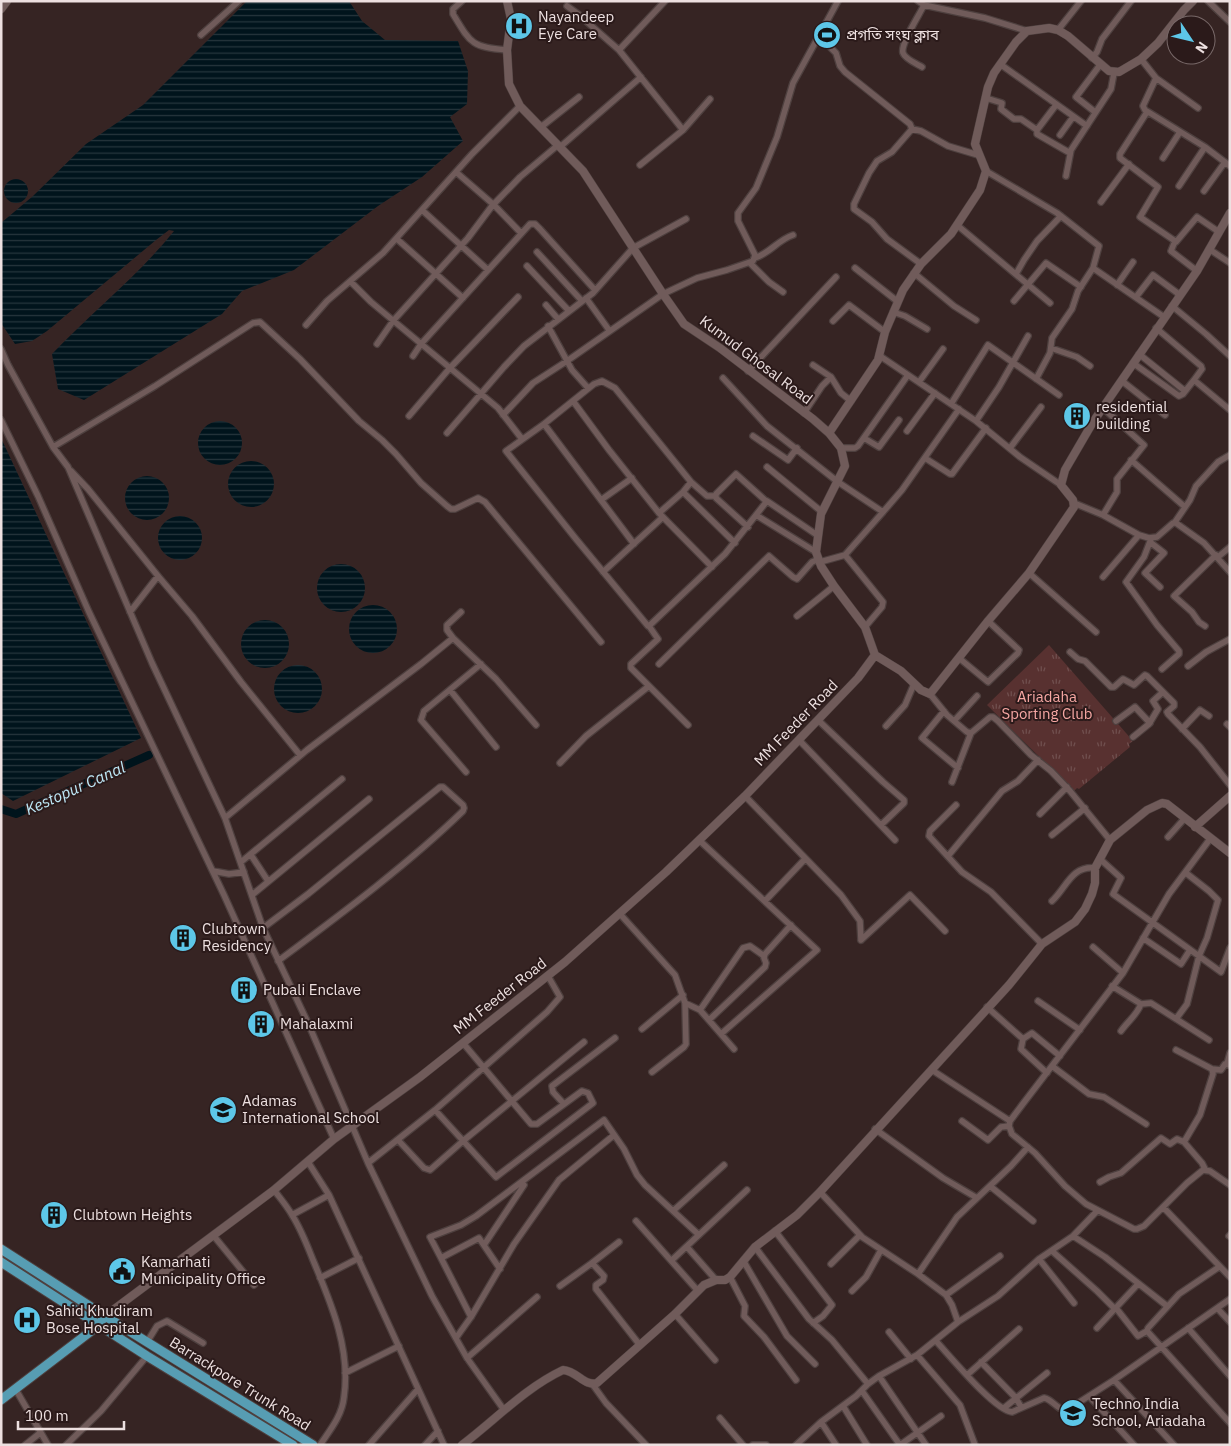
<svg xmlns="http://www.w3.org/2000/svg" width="1231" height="1446" viewBox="0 0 1231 1446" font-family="'IBM Plex Sans','Noto Sans Bengali',sans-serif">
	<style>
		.grass { fill: url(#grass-tufts) }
		.water { fill: url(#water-rules) }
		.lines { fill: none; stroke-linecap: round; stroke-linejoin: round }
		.canal { stroke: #00141c; stroke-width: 8 }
		.minor-casing { stroke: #4e403f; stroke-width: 8 }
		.tertiary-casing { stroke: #4e403f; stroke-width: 9 }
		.primary-casing { stroke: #4e403f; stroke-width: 11 }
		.minor { stroke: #705b5a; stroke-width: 5.5 }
		.tertiary { stroke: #705b5a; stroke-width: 8 }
		.primary { stroke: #579db3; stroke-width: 9 }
		.labels { text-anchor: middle; stroke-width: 4; stroke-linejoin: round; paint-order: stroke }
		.poi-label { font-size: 15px; fill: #ede0e0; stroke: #2b1a1a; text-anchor: start }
		.street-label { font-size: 15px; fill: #ede0e0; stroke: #2b1a1a }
		.park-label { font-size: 15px; fill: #f6a7a3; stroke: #2b1a1a }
		.water-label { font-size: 16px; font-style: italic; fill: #bee8f7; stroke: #2b1a1a }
	</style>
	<defs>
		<pattern id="grass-tufts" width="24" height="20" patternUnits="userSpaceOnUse" patternTransform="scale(1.25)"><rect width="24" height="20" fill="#583130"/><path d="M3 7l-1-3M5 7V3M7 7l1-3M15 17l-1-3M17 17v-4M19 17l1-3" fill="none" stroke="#704f4e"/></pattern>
		<pattern id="water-rules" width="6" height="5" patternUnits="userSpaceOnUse" patternTransform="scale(1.25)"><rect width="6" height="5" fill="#00141c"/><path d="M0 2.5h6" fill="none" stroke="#26363d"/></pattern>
	</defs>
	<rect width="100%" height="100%" fill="#362423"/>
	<path class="grass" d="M1049 645 1133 741 1129 744 1130 747 1079 789 1077 788 1074 791 987 705Z"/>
	<path class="water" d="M247 1H349L362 21 385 40 458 41 468 71 467 104 450 117 463 141 422 177 378 206 294 270 242 291 222 314 84 400 58 389 52 354C92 312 138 276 174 231L169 230 156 240 47 331 32 341 15 344 1 323V223L33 196 86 144 143 105Z
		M4 191a12 12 0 1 1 24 0a12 12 0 1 1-24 0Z
		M198 443a22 22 0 1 1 44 0a22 22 0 1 1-44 0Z
		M1 438 141 738 13 801 1 793Z
		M228 484a23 23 0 1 1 46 0a23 23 0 1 1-46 0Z
		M125 498a22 22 0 1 1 44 0a22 22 0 1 1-44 0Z
		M158 538a22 22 0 1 1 44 0a22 22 0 1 1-44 0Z
		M317 588a24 24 0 1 1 48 0a24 24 0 1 1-48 0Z
		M349 629a24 24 0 1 1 48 0a24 24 0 1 1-48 0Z
		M241 644a24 24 0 1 1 48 0a24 24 0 1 1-48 0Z
		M274 689a24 24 0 1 1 48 0a24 24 0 1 1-48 0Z"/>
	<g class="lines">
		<path class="canal" d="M1 809 16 814 149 755"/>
		<g class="minor-casing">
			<path id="minor" d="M462 1 453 9V14C471 44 472 47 507 50
				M918 1 924 5 985 18 1027 31
				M1208 1 1230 22
				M567 6 578 14 619 50 683 130
				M1058 30 1081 1
				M201 35 239 1
				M818 35 836 53 840 66 845 72 910 124 912 129
				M619 50 665 1
				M1092 58 1097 52 1102 39 1131 1
				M1141 59 1156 78 1143 106 1145 110 1205 147 1230 166
				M1000 64 1087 126
				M922 67C917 64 905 59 903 53 900 44 920 14 924 5
				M1156 78 1198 108
				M986 98 1002 103 1001 109 1014 119H1021L1037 130V134L1070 153
				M1095 112 1076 97 1100 65
				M1147 112 1120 154V158L1158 187 1140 217 1175 241 1171 251 1197 271
				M541 127 579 97
				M1037 130 1056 105
				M1060 135 1073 117
				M560 147 641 77
				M1163 158 1180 132
				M640 165 683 130 710 99
				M986 171 1057 213 1099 246 1093 268 1078 291 1072 309 1052 338 1050 353 1036 379
				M456 172 494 205 521 233
				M1066 176 1071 150 1111 89 1114 73
				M1179 186 1205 147
				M1204 191 1225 162
				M1101 202 1129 164
				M422 210 488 270
				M957 225 1050 303
				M397 239 463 298
				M1176 242 1197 217 1219 232
				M1209 249 1230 263
				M537 252 582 301
				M755 258C770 253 778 240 793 235
				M750 263 769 282 783 292
				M921 264 887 239 872 222 854 209V204L869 173 877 161 892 152 912 129 921 131 948 146 978 155
				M527 266 569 311
				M855 268 897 301
				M1093 268 1164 317
				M914 273 954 306 976 320
				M1016 274 1024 260 1037 241 1061 216
				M351 282 371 302 498 408 522 439
				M1117 285 1133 262
				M1136 297 1153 275 1180 295
				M586 298 609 330
				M1014 301 1046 263 1081 287
				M546 305 558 319
				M1172 306 1206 334 1230 356
				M893 312 905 316 927 329
				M833 321 849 305 885 332
				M306 325 327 301 383 253 472 154 520 106
				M548 326 572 370 588 388
				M1156 328 1201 366 1202 369 1194 380 1230 410
				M377 344 393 321 468 238 492 206 520 177 558 145
				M1051 348 1077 357 1090 366
				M1 349 8 365 53 447 68 467 152 663 225 818 263 928 308 1023 368 1163
				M1139 354 1185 391
				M413 356 421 344 530 224H535L540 229 595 290
				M880 356 976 421 1020 457 1061 485
				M1133 363 1179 396 1183 394 1194 380
				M813 365 831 377 841 393 851 401
				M748 371 836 277
				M723 378 767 426 838 482 883 512 902 490 959 409
				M1122 381 1165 415
				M919 382 943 349
				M573 401 609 450 659 513 712 567
				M951 404 988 345 1059 395
				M804 413 822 386 831 377
				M503 415 533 383 567 361 663 294 697 278 727 270 753 261 755 255 738 221V213L756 188 777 137 793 83 838 1
				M409 416 449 369 518 297
				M1 420 38 496 89 612 224 895 334 1139
				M976 421 999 387 1028 336
				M544 424 601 500 632 478
				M907 431 935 393
				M447 433 504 367 524 346 593 293 633 248 686 219
				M753 436 788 460 797 448
				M864 438 879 447 899 420
				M53 447 155 386 253 323 260 322 300 359 359 421 382 440 396 454 421 483 447 506 451 509H455L478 498 485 502 601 642
				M841 448H855L858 446 908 375
				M1010 448 1041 407
				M925 458 950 474H952L986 428
				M1131 460 1185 507
				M767 467 822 512
				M71 471 88 489 158 576 192 616 241 682 300 755
				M691 482 707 496H715
				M683 492 691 482 615 388 602 381 594 384 544 424 506 451 576 539 648 626 650 625 725 554 756 515 816 552
				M601 500 634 544
				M1074 503 1103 515 1139 535 1149 538 1157 537 1173 523H1176L1204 543 1230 572
				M659 513 683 492 735 543
				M756 515 767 501 817 535
				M1103 515 1117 492V479L1144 445 1103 408
				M1175 522 1190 500 1196 486 1218 462 1230 455
				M748 527 716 498V494L736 474 766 501
				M1151 539 1144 557 1126 582 1157 625 1179 651V654L1162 669
				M1150 542 1164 553 1145 573 1160 587
				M1218 557 1230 547
				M603 572 663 517
				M1029 573 1096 632
				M1103 577 1139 535
				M130 612 158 576
				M461 612 447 625V630L453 638 496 679 536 725
				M797 616 834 586
				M649 626 658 639 631 664V668L688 725
				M1205 626 1199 622 1192 612 1174 596 1216 555
				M865 627 882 607 883 602 845 555 883 512
				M1070 652 1078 659 1085 661 1111 687H1114L1123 679 1134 685 1145 675 1147 676 1174 703V706L1167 712 1168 714 1200 747 1230 785
				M959 658 988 682 1018 653 1019 650 988 621
				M659 664 769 556 793 577 797 579 812 562 819 559 820 562 845 555
				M1188 666 1206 652 1230 639
				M450 690 496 747
				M930 694 947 715 967 732 971 733 990 717H993L998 721 1031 755 1051 771 1070 791 1110 840
				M944 711 922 738 958 768
				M818 720 883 782 904 800V803L881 825
				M955 720 977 696
				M1116 721 1135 707 1150 723
				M1227 724 1230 727
				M886 726 905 705 914 684
				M1182 729 1200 710 1209 716
				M1133 737 1149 724 1158 709 1153 701 1163 692
				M799 740 895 840
				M560 763 586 736 649 686
				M466 772 421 720 424 711 481 664
				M952 782 971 733
				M745 796 841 895 860 921 861 940
				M956 805 930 831 929 836 962 872 991 892 1042 944
				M1040 814 1067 787
				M225 818 307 750 421 664 453 638
				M1052 835 1085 808
				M1168 837 1185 818
				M1210 839 1169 894 1123 973 1022 1105 1010 1121 1009 1126 1012 1134 1035 1153 1065 1186 1086 1204 1134 1229H1137L1144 1226 1187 1183 1203 1170 1210 1171 1230 1185
				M699 840 817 950 721 1034
				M251 855 268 881
				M948 856 1002 791 1018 781 1038 760
				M1100 859 1121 878 1113 894 1221 972 1230 948
				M241 862 342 779
				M213 871 229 874 244 872
				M252 895 369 799
				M765 901 805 859
				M1052 901C1067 887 1071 866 1095 868
				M620 914 675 975 685 1003 686 1044 684 1047 652 1072
				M263 928 308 894 440 787H443L463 805 464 808 463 811C406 866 341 914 278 961
				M1143 938 1181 964 1190 950
				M861 940 910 895 945 931
				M1093 947 1123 973
				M1112 986 1141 1004 1151 1003 1209 1040
				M1038 1001 1080 1030
				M685 1003 700 1010 734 1049
				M987 1007 1023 1039 1021 1049 1047 1073
				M700 1010 743 948 750 946 764 956
				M1176 1019 1187 1004 1199 956 1207 938 1218 900 1209 891 1186 873
				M709 1020 765 967 766 963 764 958 765 954 791 925
				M642 1029 683 995
				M1121 1031C1128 1021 1137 1015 1141 1004
				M1023 1039 1032 1033 1060 1056
				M1176 1050 1212 1069 1213 1074 1200 1115 1184 1142 1202 1163 1205 1169
				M1227 1064 1230 1053
				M1052 1066 1089 1094 1104 1097 1146 1124
				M1212 1069 1221 1070 1225 1064 1230 1065
				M932 1070 1010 1121
				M564 1104 553 1092 552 1086 615 1038
				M435 1110 496 1177 593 1103 588 1093 582 1091 537 1124H531L463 1043
				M962 1121 988 1140 1001 1127 1009 1126
				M875 1129 943 1178 977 1198
				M398 1140 424 1168 430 1170 463 1141 584 1042
				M308 1162 329 1195 444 1445
				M1100 1182 1109 1177 1121 1173 1161 1138 1170 1144 1177 1139 1184 1142
				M990 1186 1033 1221
				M274 1190C280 1198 287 1206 292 1215 301 1229 307 1245 313 1260 331 1303 351 1349 344 1397 342 1416 330 1430 320 1445
				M820 1192 862 1237 918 1274 946 1295 952 1305 958 1322
				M1163 1207 1230 1277
				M673 1211 724 1165
				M292 1215 329 1195
				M636 1221 698 1291
				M775 1231 832 1305 823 1316 813 1323
				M213 1235 254 1285
				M1073 1236 1105 1257 1167 1306
				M1229 1236 1230 1235
				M484 1245 524 1185
				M687 1247 716 1280
				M755 1247 809 1319 832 1340 868 1384
				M1052 1251 1097 1291 1115 1309
				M441 1258 430 1237 461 1225 476 1216 604 1120 624 1149 637 1175 645 1185 699 1235
				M1039 1259 1074 1303
				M672 1260 747 1190
				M744 1262 787 1336 815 1364
				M592 1263 619 1242
				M831 1264 860 1235
				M1219 1267 1179 1294 1148 1328 1147 1331 1230 1423
				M918 1274 957 1217 1011 1166 1028 1147
				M730 1277 745 1306 744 1316 764 1337 796 1380
				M320 1278 359 1258
				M560 1286 592 1263 604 1276 603 1280 596 1285V1289L639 1344
				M852 1291 866 1277 881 1250
				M946 1295 1000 1256
				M1116 1308 1138 1336 1147 1331
				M1218 1309 1230 1322
				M675 1314 715 1360
				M471 1317 441 1258 479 1238 500 1269
				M1097 1328 1138 1284
				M1188 1328 1230 1376
				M889 1332 911 1359
				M456 1338 471 1317 514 1244 559 1180 614 1135
				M936 1341C949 1355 995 1411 1012 1412L1044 1398C1054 1400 1056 1410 1067 1410L1114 1380 1230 1299
				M147 1342 157 1326 167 1321 203 1343
				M917 1355 960 1405 975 1445
				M467 1358 537 1297
				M981 1362 1016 1398 1021 1407
				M345 1373 399 1346
				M967 1375 1019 1329
				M879 1376 926 1445
				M1114 1380 1174 1445
				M593 1385 606 1403 646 1445
				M16 1390 48 1445
				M862 1391 900 1445
				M1089 1396 1134 1445
				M843 1406 867 1445
				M1004 1408 1047 1373
				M504 1410 467 1358 432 1296 368 1163 435 1110 547 1012 560 997 548 976
				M720 1418 743 1445
				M821 1422 836 1445
				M25 1445 40 1433
				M66 1445 101 1411 147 1356
				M369 1445 418 1389
				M425 1445 438 1431
				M753 1445H766
				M796 1445 821 1422 856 1396 868 1384 879 1376 917 1355 958 1322 998 1296 1039 1259 1073 1236 1097 1211
				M900 1445 941 1416"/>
		</g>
		<g class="tertiary-casing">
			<path id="tertiary" d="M507 1 511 19 507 50 509 84 520 106 583 171 663 294 684 324 720 348 813 419 829 433 841 448 845 466 821 514 816 552 821 566 834 586 865 627 875 655
				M1 9 7 1
				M829 433 878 360 885 332 903 290 921 264 951 234 980 190 986 171 975 144 988 87 994 73 1016 42 1027 31 1049 28 1058 30 1068 36 1109 71 1119 72 1141 59 1158 43 1184 10 1193 1
				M875 655 901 671 921 690 930 694 988 621 1029 573 1074 507 1073 500 1061 485 1065 470 1093 422 1197 271 1230 213
				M1195 827 1230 796
				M105 1316 274 1190 334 1139 420 1077 565 962 666 872 745 796 858 678 875 655
				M462 1445C495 1420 525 1388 563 1370 577 1371 585 1387 597 1383L675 1314 704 1285 716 1280H725L730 1277 755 1247 797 1215 820 1192 1009 985 1042 944 1075 922 1085 909 1092 894 1095 883V868L1110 840 1147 810 1162 803 1167 804 1230 853"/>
		</g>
		<g class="primary-casing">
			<path id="primary" d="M1 1249 105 1316 313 1445
				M1 1262 147 1356 293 1445
				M1 1400 99 1325 102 1320"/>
		</g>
		<use href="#minor" class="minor"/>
		<use href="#tertiary" class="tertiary"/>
		<use href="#primary" class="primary"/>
	</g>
	<defs>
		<g id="hospital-disc" transform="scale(1.4375)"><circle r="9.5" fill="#5dc7e8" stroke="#2b1a1a"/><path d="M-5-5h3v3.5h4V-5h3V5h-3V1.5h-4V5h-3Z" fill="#111"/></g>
		<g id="stadium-disc" transform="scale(1.4375)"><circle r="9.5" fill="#5dc7e8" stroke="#2b1a1a"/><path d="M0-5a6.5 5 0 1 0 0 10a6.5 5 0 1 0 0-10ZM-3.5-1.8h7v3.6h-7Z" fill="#111"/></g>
		<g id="building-disc" transform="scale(1.4375)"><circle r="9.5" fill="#5dc7e8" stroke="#2b1a1a"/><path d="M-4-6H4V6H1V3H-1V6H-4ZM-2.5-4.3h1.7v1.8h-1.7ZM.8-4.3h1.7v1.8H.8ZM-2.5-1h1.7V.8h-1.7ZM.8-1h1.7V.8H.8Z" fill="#111"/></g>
		<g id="school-disc" transform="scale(1.4375)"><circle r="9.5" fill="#5dc7e8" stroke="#2b1a1a"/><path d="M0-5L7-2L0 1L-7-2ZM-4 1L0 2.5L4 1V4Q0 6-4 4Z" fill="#111"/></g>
		<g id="civic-disc" transform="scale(1.4375)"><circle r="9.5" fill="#5dc7e8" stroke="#2b1a1a"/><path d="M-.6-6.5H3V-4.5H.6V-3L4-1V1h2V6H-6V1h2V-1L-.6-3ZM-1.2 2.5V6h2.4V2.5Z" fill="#111"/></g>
	</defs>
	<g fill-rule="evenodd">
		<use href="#hospital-disc" x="519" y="26"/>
		<use href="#stadium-disc" x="827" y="35"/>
		<use href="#building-disc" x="1077" y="416"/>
		<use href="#building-disc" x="183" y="938"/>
		<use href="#building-disc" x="244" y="990"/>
		<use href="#building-disc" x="261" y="1024"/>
		<use href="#school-disc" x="223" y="1110"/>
		<use href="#building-disc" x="54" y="1215"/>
		<use href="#civic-disc" x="122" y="1271"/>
		<use href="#hospital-disc" x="27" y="1320"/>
		<use href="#school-disc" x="1073" y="1413"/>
	</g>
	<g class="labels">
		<g class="poi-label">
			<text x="538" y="22">Nayandeep<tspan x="538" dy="17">Eye Care</tspan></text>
			<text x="846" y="40">প্রগতি সংঘ ক্লাব</text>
			<text x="1096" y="412">residential<tspan x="1096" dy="17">building</tspan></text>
			<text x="202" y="934">Clubtown<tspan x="202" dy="17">Residency</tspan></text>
			<text x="263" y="995">Pubali Enclave</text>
			<text x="280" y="1029">Mahalaxmi</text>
			<text x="242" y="1106">Adamas<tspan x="242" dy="17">International School</tspan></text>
			<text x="73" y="1220">Clubtown Heights</text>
			<text x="141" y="1267">Kamarhati<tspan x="141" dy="17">Municipality Office</tspan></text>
			<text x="46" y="1316">Sahid Khudiram<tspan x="46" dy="17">Bose Hospital</tspan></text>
			<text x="1092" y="1409">Techno India<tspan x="1092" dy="17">School, Ariadaha</tspan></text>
		</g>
		<g class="street-label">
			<text transform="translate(756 360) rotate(37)" y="5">Kumud Ghosal Road</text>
			<text transform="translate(796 723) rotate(-46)" y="5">MM Feeder Road</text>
			<text transform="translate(500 996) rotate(-38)" y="5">MM Feeder Road</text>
			<text transform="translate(240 1384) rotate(32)" y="5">Barrackpore Trunk Road</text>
		</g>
		<g class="park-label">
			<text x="1047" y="702">Ariadaha<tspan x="1047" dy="17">Sporting Club</tspan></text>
		</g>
		<g class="water-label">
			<text transform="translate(75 788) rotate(-24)" y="6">Kestopur Canal</text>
		</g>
	</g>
	<rect width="1231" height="1446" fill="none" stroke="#ede0e0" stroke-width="5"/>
	<g transform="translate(1191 40) rotate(125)"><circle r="24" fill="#2b1a1a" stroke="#796969"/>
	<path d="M0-4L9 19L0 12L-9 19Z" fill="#5dc7e8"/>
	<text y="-8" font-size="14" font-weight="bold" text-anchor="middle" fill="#ede0e0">N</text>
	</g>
	<path d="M18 1421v8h106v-8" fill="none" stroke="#ede0e0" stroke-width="2.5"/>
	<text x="25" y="1421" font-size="15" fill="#ede0e0" stroke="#2b1a1a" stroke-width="4" paint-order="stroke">100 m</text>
</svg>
